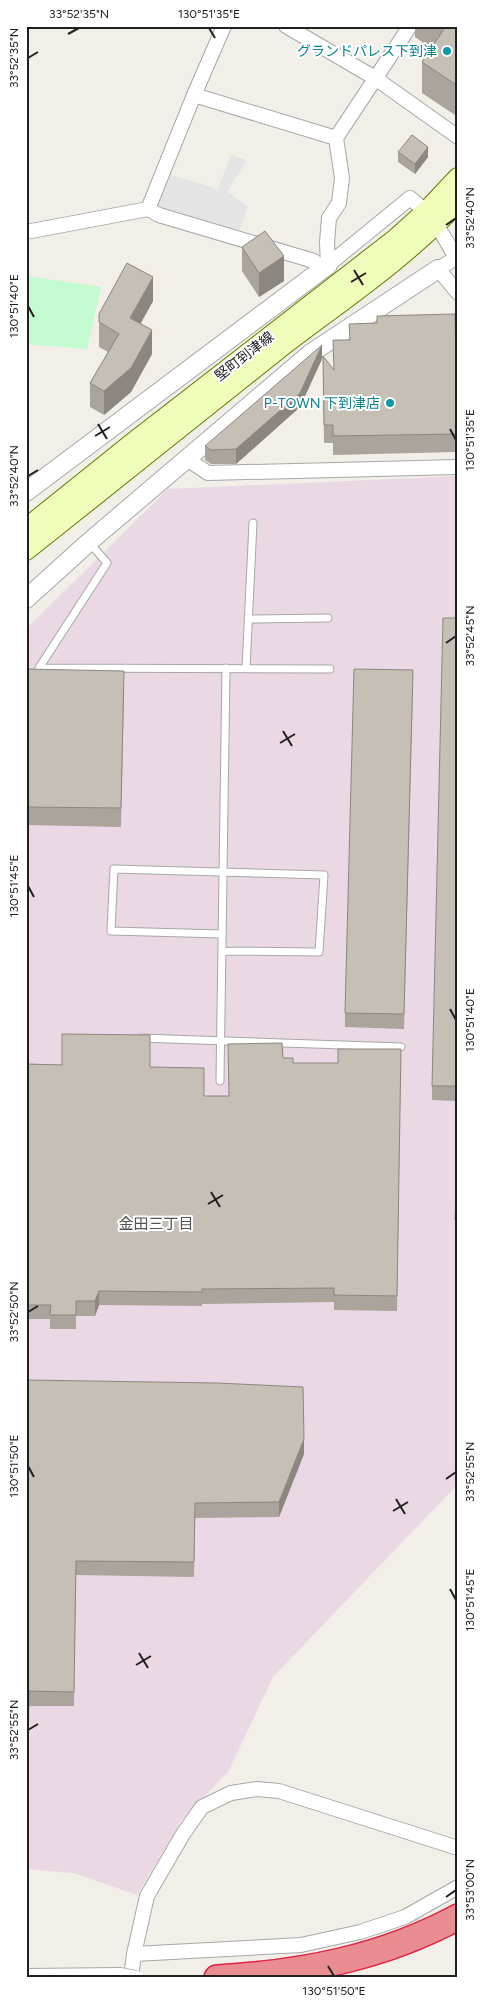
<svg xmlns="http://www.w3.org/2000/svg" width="484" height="2004" viewBox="0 0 484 2004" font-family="Figtree,'Noto Sans JP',sans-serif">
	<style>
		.industrial { fill: #ead8e4 }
		.park { fill: #c3fbd0 }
		.parking { fill: #e4e4e4 }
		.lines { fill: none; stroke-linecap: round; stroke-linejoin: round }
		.service-casing { stroke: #a7a7a7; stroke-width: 9 }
		.minor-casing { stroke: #a7a7a7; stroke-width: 16 }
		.tertiary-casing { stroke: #a7a7a7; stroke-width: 20 }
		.secondary-casing { stroke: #5e7e01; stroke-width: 22 }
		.motorway-casing { stroke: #e12147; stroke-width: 28 }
		.service { stroke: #fff; stroke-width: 7 }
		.minor { stroke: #fff; stroke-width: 14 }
		.tertiary { stroke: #fff; stroke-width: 18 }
		.secondary { stroke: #effcba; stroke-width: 20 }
		.motorway { stroke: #ea8d90; stroke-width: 25 }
		.minor-bridge-casing { stroke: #a7a7a7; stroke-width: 16; stroke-linecap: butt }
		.minor-bridge { stroke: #fff; stroke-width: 14 }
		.wall { fill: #aaa49d }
		.shaded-wall { fill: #8b867f }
		.building { fill: #c6bfb6; stroke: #8b867f }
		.ticks { fill: none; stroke: #202020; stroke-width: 2 }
		.culture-dot { fill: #0f9aa8; stroke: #fff; stroke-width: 2 }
		.labels { text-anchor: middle; stroke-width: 4; stroke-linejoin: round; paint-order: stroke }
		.culture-label { font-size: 14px; fill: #0d838f; stroke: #fff; text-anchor: end }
		.street-label { font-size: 14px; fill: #202020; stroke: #fff }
		.neighbourhood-label { font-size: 15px; fill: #535353; stroke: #fff }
		.neatline { fill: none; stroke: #202020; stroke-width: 2 }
		.ticks-label { font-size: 12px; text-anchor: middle; fill: #202020 }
	</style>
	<rect width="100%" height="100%" fill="#f1efe7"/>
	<path class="industrial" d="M458 476V1484L273 1677 228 1772 182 1820 137 1895 74 1873 26 1869V629L168 489Z"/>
	<path class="park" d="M26 276 101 287 87 349 26 344Z"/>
	<path class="parking" d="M231 155 247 160 227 192 248 206 238 234 162 210 157 204 171 175 218 189Z"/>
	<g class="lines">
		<g class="service-casing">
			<path id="service" d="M89 542 107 563 39 668 330 669
				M248 619 328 618
				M246 668 253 523
				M222 951 319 952 324 875 114 869 111 931 222 934
				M141 1038 401 1047
				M220 1081 226 668"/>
		</g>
		<g class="minor-casing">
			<path id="minor" d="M286 26 375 78 458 137
				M194 95 336 138
				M148 209 194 95 224 26
				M26 232 148 209 159 215 314 261 322 270
				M328 265 327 242 329 218 339 203 342 178 336 138 410 26
				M328 265 410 198C434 217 442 233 456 258L438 269 458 293
				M187 459 208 473 458 467
				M134 1954 147 1896 183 1834 202 1807 231 1793 257 1789 279 1791 458 1848
				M131 1978 134 1954 301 1945 360 1932 405 1917 458 1887"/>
		</g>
		<g class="tertiary-casing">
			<path id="tertiary" d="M26 492 328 265
				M26 599 89 542 311 353 438 269"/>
		</g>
		<g class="secondary-casing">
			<path id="secondary" d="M26 529 133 443 396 239 427 211 458 178
				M26 550C112 482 197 413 283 345 343 299 407 257 458 201"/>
		</g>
		<g class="motorway-casing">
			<path id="motorway" d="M217 1978C302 1973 382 1958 458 1917"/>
		</g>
		<use href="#service" class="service"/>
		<use href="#minor" class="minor"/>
		<use href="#tertiary" class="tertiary"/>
		<use href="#secondary" class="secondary"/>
		<use href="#motorway" class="motorway"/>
		<g class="minor-bridge-casing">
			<path id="minor-bridge" d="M26 1976 120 1975 136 1978"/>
		</g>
		<use href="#minor-bridge" class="minor-bridge"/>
	</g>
	<path class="wall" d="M415 26H458V117L422 93V62L431 48 415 37Z
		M398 152 428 157 415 174 398 162Z
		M242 247 284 281 259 297 242 271Z
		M153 301 141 323 152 354 131 392 104 415 90 407V383L108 352 99 347V322Z
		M323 356 333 369 458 404V442H456V452L333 455V443H324Z
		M322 359 300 407 236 464H211L205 460V446Z
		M458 618V1101L432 1100V1086Z
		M26 669 124 689 121 827 26 825Z
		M413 685 404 1029 345 1027V1013Z
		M401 1049 397 1311 334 1310V1302L202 1304V1306L99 1305 95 1316H76V1329H50V1319H26V1064L150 1067 204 1096H229L283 1058 293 1063H338Z
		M458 1119V1234H455Z
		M26 1380 304 1454 279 1517 195 1518 194 1577 76 1575 74 1706H29L28 1768H26Z"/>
	<path class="shaded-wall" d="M428 147V157L415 174V164Z
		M284 256V281L259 297V273Z
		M153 277V301L130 342V318Z
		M152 330V354L131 392 104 415V391Z
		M322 345V359L300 407 236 464V449Z
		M99 1291V1305L95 1316V1301Z
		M304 1439V1454L279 1517V1502Z"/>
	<path class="building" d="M446 26H458V86L422 62Z
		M412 135 428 147 415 164 398 152Z
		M265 231 284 256 259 273 242 247Z
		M127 263 153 277 130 318 152 330 131 368 104 391 90 383 119 334 99 322V314Z
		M455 314 457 404H458V424H455L456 434 333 436V425H324L323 356 334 370 333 340H350L349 324 377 323V316Z
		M322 345 300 393 236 449 211 450 205 446Z
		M443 618H458V1086H432Z
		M26 669 124 671 121 808 26 807Z
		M354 669 413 670 404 1014 345 1013Z
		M62 1034 150 1035V1067L204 1068V1096H229L228 1044 282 1043 283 1058H293V1063H338V1049H401L397 1296 334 1295V1288L202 1289V1292L99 1291 95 1301H76V1315H50L51 1305H26V1064L62 1065Z
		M458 1118V1220H455Z
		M26 1380 217 1383 303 1387 304 1439 279 1502 195 1503 194 1562 76 1561 74 1692 29 1691 28 1753H26Z"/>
	<path class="ticks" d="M209 28 215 38M68 34 79 28M28 58 38 52M446 225 456 218M354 270 363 285M351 282 366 273M28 306 34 317M98 424 107 439M450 429 456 440M95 436 110 427M28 476 38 470M446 643 456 636M283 731 292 746M280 743 295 734M28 886 34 897M450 1009 456 1020M211 1192 220 1207M208 1204 223 1195M28 1312 38 1306M28 1466 34 1477M446 1479 456 1472M396 1499 405 1514M393 1511 408 1502M450 1589 456 1600M139 1653 148 1668M136 1665 151 1656M28 1730 38 1724M446 1897 456 1890M328 1966 334 1976"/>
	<g class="culture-dot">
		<circle cx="447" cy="51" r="5"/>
		<circle cx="390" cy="403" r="5"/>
	</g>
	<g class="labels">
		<g class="culture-label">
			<text x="437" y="56">グランドパレス下到津</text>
			<text x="380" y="408">P-TOWN 下到津店</text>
		</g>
		<g class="street-label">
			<text transform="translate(244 356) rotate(-38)" y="5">堅町到津線</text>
		</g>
		<g class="neighbourhood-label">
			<text x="156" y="1229">金田三丁目</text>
		</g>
	</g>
	<rect width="484" height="2004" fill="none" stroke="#ffffff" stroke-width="55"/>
	<rect x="28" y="28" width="428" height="1948" class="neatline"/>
	<g class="ticks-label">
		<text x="79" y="18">33°52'35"N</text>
		<text x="209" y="18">130°51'35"E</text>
		<text transform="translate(14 58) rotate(-90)" y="4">33°52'35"N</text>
		<text transform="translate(470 218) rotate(-90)" y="4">33°52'40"N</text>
		<text transform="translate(14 306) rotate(-90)" y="4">130°51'40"E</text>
		<text transform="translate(470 440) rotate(-90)" y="4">130°51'35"E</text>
		<text transform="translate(14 476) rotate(-90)" y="4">33°52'40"N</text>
		<text transform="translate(470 636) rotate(-90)" y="4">33°52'45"N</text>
		<text transform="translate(14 886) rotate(-90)" y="4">130°51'45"E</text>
		<text transform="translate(470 1020) rotate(-90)" y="4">130°51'40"E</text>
		<text transform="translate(14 1312) rotate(-90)" y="4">33°52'50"N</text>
		<text transform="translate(14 1466) rotate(-90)" y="4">130°51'50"E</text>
		<text transform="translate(470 1472) rotate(-90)" y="4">33°52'55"N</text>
		<text transform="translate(470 1600) rotate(-90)" y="4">130°51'45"E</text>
		<text transform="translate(14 1730) rotate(-90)" y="4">33°52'55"N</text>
		<text transform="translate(470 1890) rotate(-90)" y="4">33°53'00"N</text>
		<text x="334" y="1995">130°51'50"E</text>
	</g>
</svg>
